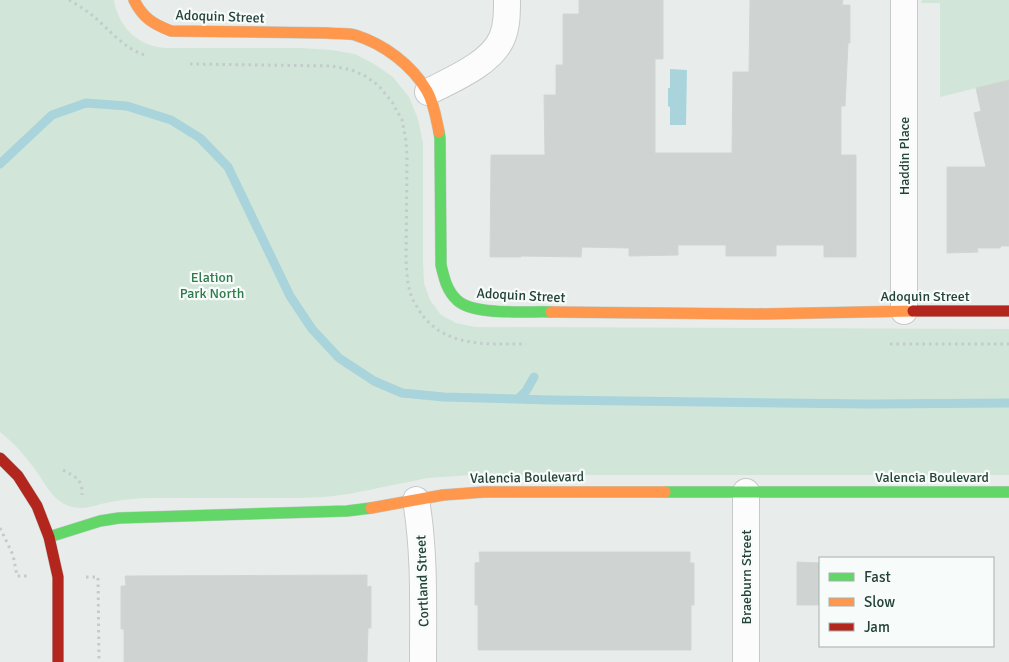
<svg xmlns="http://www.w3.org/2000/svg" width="1009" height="662" viewBox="0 0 1009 662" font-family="Signika,sans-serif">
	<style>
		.green { fill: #d1e6d8 }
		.water { fill: #a9d4db }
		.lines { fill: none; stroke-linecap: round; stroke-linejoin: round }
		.stream { stroke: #a9d4db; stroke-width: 9 }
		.building { fill: #cfd4d2; stroke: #d1d6d4 }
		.street-casing { stroke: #c5cac8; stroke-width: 28 }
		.fast-casing { stroke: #c3cbc8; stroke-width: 12 }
		.slow-casing { stroke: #c3cbc8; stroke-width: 12 }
		.jam-casing { stroke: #c3cbc8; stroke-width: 12 }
		.path { stroke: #c3ccca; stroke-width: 3; stroke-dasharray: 2.5 4; stroke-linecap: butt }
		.street { stroke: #fcfcfc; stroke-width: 26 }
		.fast { stroke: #63d668; stroke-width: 11 }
		.slow { stroke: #ff974d; stroke-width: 11 }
		.jam { stroke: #b3261e; stroke-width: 11 }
		.labels { text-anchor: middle; stroke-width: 4.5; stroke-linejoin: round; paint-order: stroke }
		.street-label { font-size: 14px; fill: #24423a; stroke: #f7fbf9 }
		.park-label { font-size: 14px; fill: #2d7a4b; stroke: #f7fbf9 }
	</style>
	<rect width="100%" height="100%" fill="#e8edeb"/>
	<path class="green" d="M0 0H114C117 20 130 38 150 45 155 47 160 47 166 48H301L332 50 355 54 374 64 393 77 409 97 418 119 423 143V262L424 283 430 300 441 315 456 323 475 327 1009 329V475H472L428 478 349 494 325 497 302 498H154C139 498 125 499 112 502 102 503 91 508 82 508 55 508 48 487 34 468 25 456 13 442 0 432Z
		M922 0H1009V80L940 97V3H921Z"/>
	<path class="water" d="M670 69 687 70 686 125H670V107L668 106V88H670Z"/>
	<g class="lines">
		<path class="stream" d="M0 164 52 115 86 103 127 106 171 120 200 138 228 167 290 296 312 329 339 358 374 381 402 393 444 397 550 400 869 404 1009 403
			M518 399 526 391 534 377"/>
	</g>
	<path class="building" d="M579 0H663V59H655V153H732L733 72H749L750 0H843L842 5H850V43H848L845 106H841V155H856V257H824V245H776V256H726V245H678V255L629 256V248L582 247 581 257 521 256V257H490L491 155H545L544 95H556V65H563V14H579Z
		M1009 80V246H1001L1000 248H977L978 252 947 253V167H986L974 113 981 111 976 88Z
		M479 552H690V563H694V605H691V650H478V605H475V563L480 562Z
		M797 562 820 563V605H797Z
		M367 575V587L371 586V628H368L367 662H124V629H121V586H126L125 576Z"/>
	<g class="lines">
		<g class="street-casing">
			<path id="street" d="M428 92C451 80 491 64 502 38 507 26 507 13 507 0
				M904 311V0
				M416 500C425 553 423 608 423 662
				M746 662V492"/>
		</g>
		<g class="fast-casing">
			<path id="fast" d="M439 132 440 138 441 265C444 278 447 291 457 300 473 316 528 311 551 312
				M665 492H1009
				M49 537 100 521 119 518 347 511 371 508"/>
		</g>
		<g class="slow-casing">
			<path id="slow" d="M134 0C143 18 153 24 171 31L328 33C337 34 347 33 355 35 384 44 412 65 427 91 434 103 436 118 439 132
				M551 312 757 314 913 311
				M371 508 443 495 484 492H665"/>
		</g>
		<g class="jam-casing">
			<path id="jam" d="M913 311H1009
				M0 458 18 476 37 506 49 537 58 577V662"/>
		</g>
		<path class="path" d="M69 0C77 4 85 10 92 15 109 29 124 49 145 55
			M190 64 332 66 352 70 365 76 378 85 392 102 402 120 406 141 407 157 406 261C407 272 407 284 411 295 412 300 416 304 418 309 443 348 485 344 526 344
			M890 344H1009
			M63 470C76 477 83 480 82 495
			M0 528 13 555 17 576H27
			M86 577H98L99 662"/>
		<use href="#street" class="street"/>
		<use href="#fast" class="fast"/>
		<use href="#slow" class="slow"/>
		<use href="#jam" class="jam"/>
	</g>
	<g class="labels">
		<g class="street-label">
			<text transform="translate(220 16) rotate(2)" y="5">Adoquin Street</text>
			<text transform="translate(904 156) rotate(-90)" y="5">Haddin Place</text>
			<text transform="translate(521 295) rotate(3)" y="5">Adoquin Street</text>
			<text x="925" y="301">Adoquin Street</text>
			<text transform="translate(527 477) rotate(-1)" y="5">Valencia Boulevard</text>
			<text x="932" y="482">Valencia Boulevard</text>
			<text transform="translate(746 577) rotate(-90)" y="5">Braeburn Street</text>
			<text transform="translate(422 581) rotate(-92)" y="5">Cortland Street</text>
		</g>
		<g class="park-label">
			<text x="212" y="282">Elation<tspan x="212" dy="16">Park North</tspan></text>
		</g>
	</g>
	<rect x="819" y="557" width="175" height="90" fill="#f7fbf9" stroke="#a3b1ad"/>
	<rect x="829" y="573" width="25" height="8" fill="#63d668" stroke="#a3b1ad"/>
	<text x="864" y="582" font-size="15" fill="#24423a">Fast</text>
	<rect x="829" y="598" width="25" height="8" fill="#ff974d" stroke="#a3b1ad"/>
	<text x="864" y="607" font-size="15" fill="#24423a">Slow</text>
	<rect x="829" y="623" width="25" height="8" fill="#b3261e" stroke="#a3b1ad"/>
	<text x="864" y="632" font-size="15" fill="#24423a">Jam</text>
</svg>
